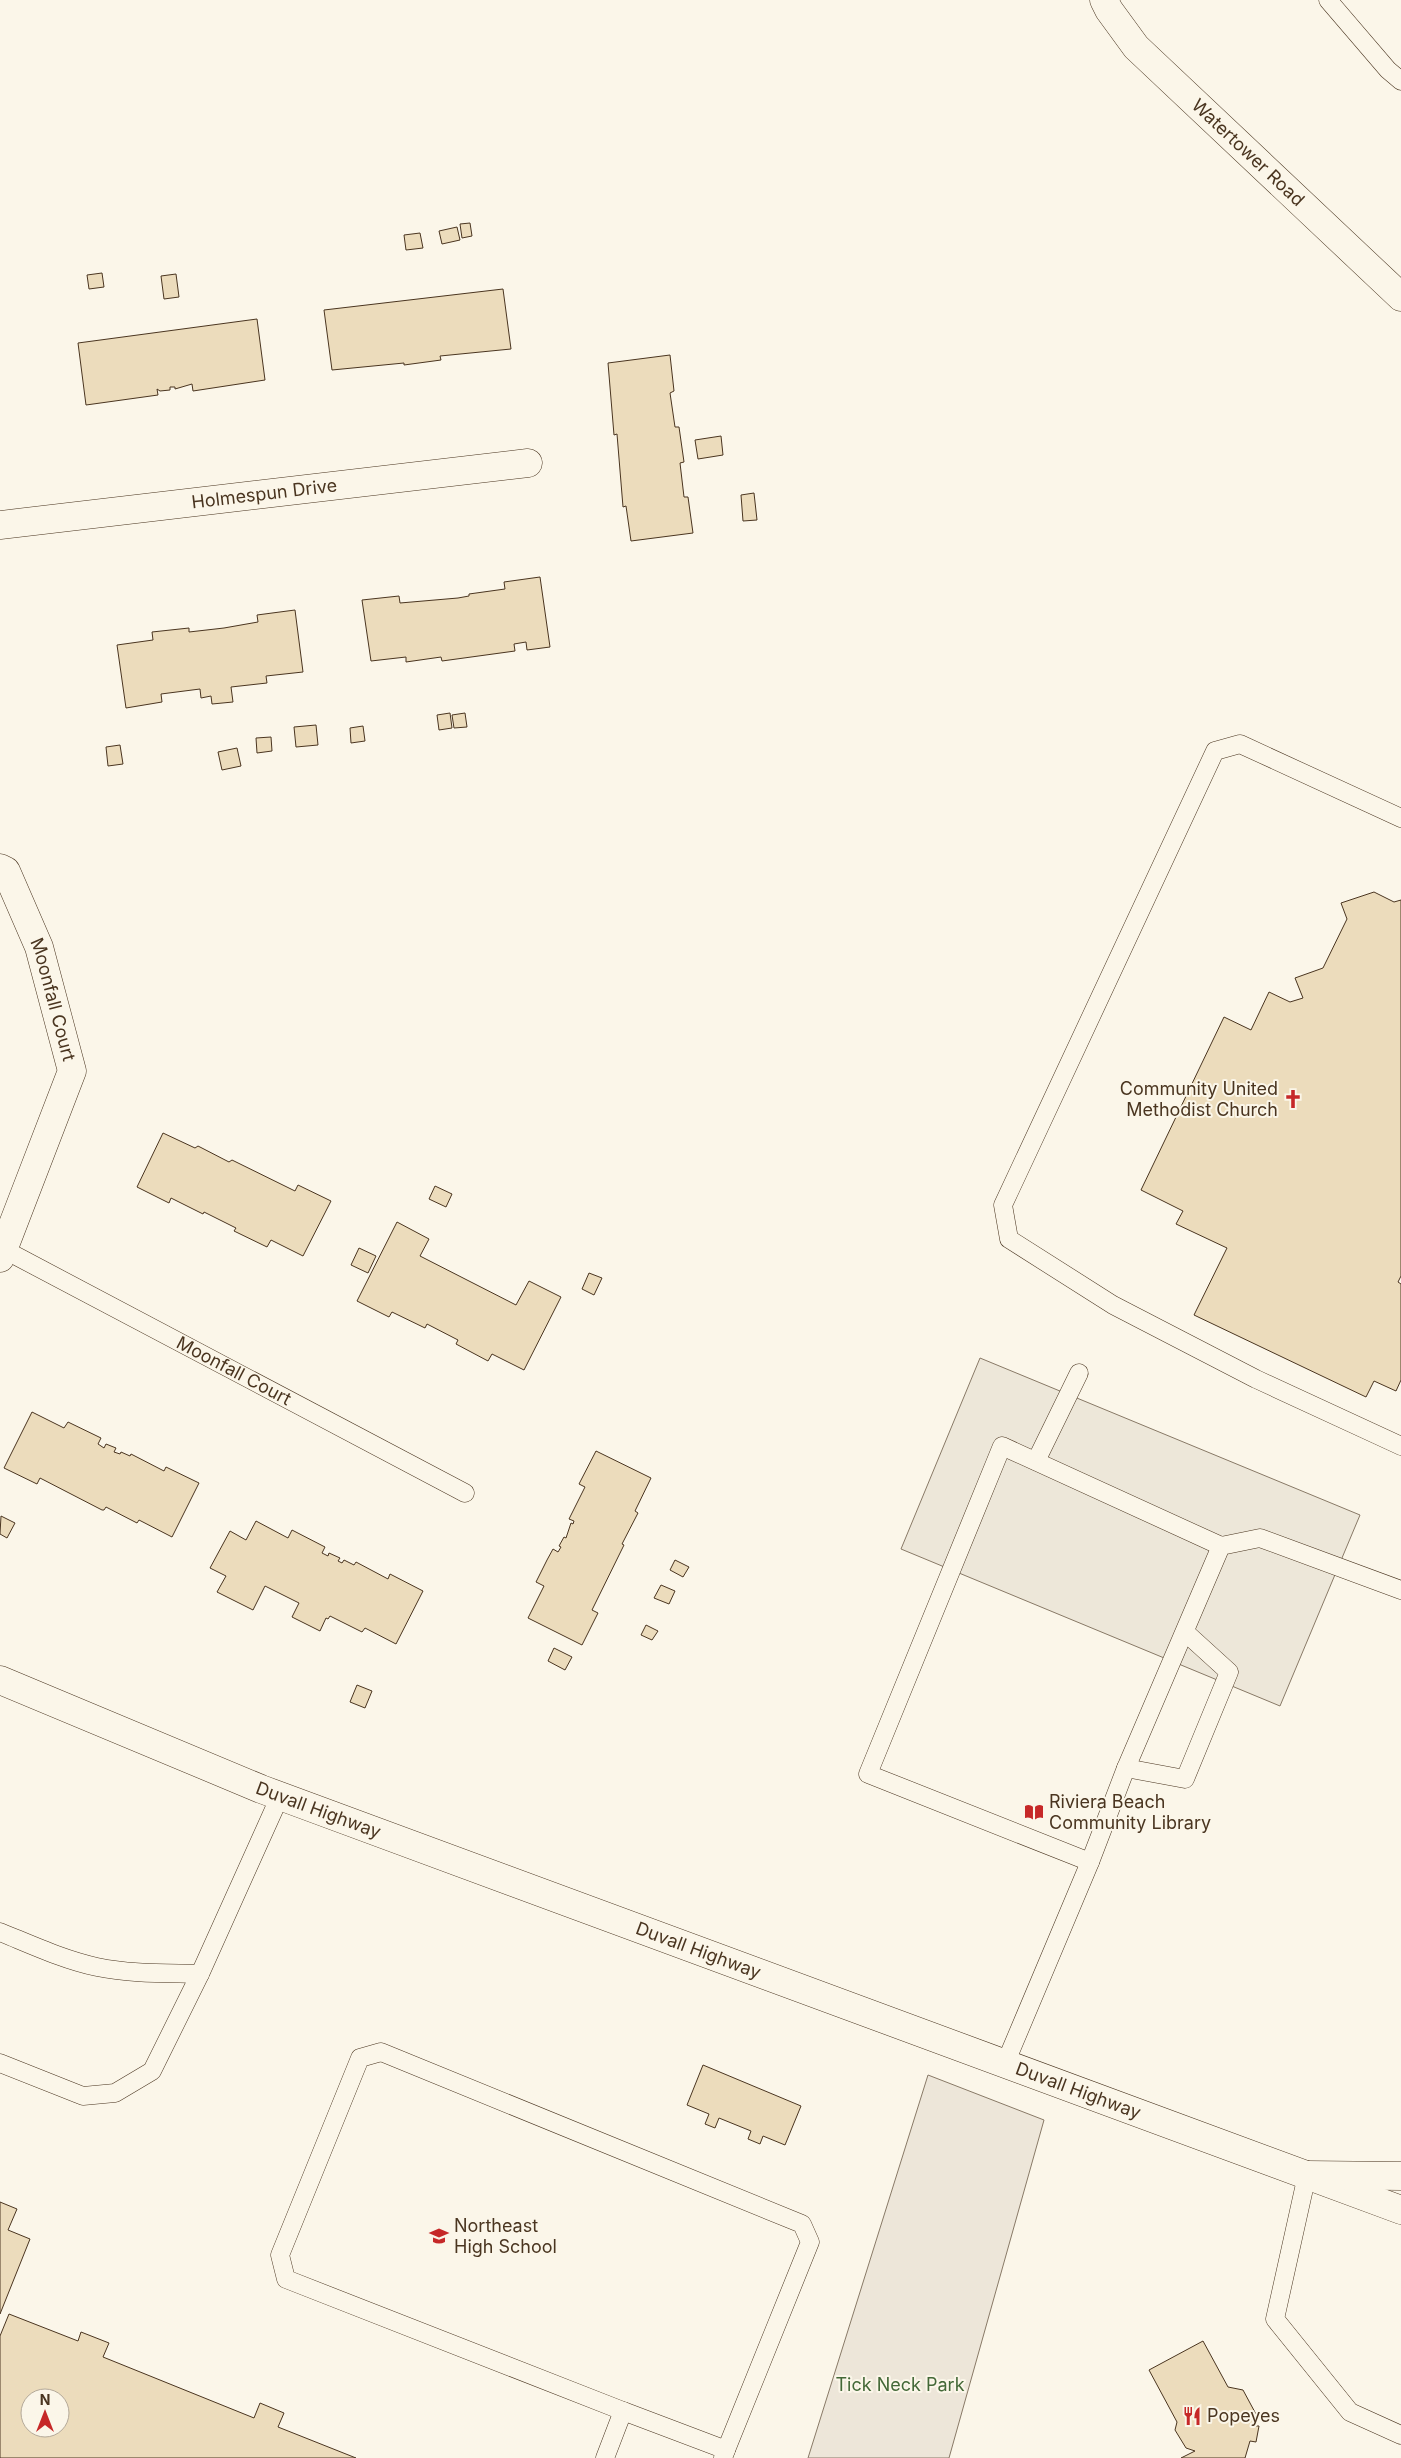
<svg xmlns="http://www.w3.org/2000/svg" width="1401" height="2458" viewBox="0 0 1401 2458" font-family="Inter,sans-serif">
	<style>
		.green { fill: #ede6d9; stroke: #887966 }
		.parking { fill: #ede7d9; stroke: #887966 }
		.building { fill: #ecdcbc; stroke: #4a3520; fill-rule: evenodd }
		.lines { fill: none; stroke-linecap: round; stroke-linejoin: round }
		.service-casing { stroke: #4a3520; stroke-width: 19 }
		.minor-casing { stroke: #4a3520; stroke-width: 29 }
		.tertiary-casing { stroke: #4a3520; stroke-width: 29 }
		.primary-casing { stroke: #4a3520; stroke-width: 29 }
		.service { stroke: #fbf6e9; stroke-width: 18 }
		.minor { stroke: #fbf6e9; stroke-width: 28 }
		.tertiary { stroke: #fbf6e9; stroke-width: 28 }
		.primary { stroke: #fbf6e9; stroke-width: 28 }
		.labels { text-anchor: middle; stroke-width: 4; stroke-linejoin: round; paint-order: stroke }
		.street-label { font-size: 18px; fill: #4a3520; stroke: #fbf6e9 }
		.poi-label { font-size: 18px; fill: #4a3520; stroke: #fbf6e9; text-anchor: start }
		.park-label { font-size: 18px; fill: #436837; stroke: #fbf6e9 }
	</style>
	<rect width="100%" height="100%" fill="#fbf6e9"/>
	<path class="green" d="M928 2075 1044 2120 949 2458H808Z"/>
	<path class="parking" d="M980 1358 1360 1515 1280 1706 901 1549Z"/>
	<path class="building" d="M470 223 472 236 462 238 460 224Z
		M457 227 460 240 442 244 439 231Z
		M420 233 423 248 406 250 404 235Z
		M102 273 104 287 89 289 87 275Z
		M176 274 179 297 164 299 161 276Z
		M503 289 511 349 440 356 441 360 404 365V363L332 370 324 310Z
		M257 319 265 380 193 391 192 384 175 389V387H170V390L160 391 157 389 158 395 86 405 78 343Z
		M670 355 674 391 670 393 675 427H679L684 462 680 463 684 497H688L693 533 631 541 626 506 623 507 617 434 614 435 608 363Z
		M721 436 723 455 698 459 695 440Z
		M754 493 757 520 743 521 741 495Z
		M540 577 550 647 527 650 526 642 514 644 515 651 442 661 441 657 406 662V657L371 661 362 600 399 596 400 603 458 598 469 596V594L505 589 504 582Z
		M295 610 303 672 266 676 267 683 231 687 233 702 212 704 211 696 201 698 200 689 161 694 162 702 126 708 117 645 153 640 152 632 189 628V632L224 628 258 622 257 615Z
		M450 713 452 728 439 730 437 715Z
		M465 713 467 727 454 728 452 715Z
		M316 725 318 745 296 747 294 727Z
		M363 726 365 741 351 743 350 728Z
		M271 737 272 751 257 753 256 738Z
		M120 745 123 764 108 766 106 747Z
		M237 748 241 766 222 770 218 752Z
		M1374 892 1394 902 1401 900V1276L1398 1282 1401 1284V1380L1396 1391 1374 1381 1366 1397 1194 1315 1227 1248 1176 1224 1183 1211 1141 1190 1224 1017 1251 1030 1269 992 1290 1002 1303 998 1295 978 1323 968 1347 919 1341 903Z
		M163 1133 195 1148 198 1146 229 1162 232 1160 295 1191 298 1185 331 1201 303 1256 271 1240 267 1247 234 1231 236 1228 204 1212 203 1214 171 1198 169 1203 137 1187Z
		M435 1186 452 1194 446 1207 429 1199Z
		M397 1222 429 1239 420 1256 516 1305 529 1281 561 1297 524 1370 492 1354 488 1361 456 1344 458 1340 427 1324 425 1328 392 1312 389 1317 357 1301Z
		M359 1248 376 1256 368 1273 351 1265Z
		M589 1273 602 1278 594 1295 582 1289Z
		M32 1412 64 1428 68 1422 101 1438 98 1444 104 1448 106 1444 116 1448 114 1452 120 1454 121 1452 130 1456 131 1454 164 1471 166 1467 199 1483 172 1537 139 1520 137 1523 106 1507 104 1510H102L40 1478 37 1484 4 1468Z
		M596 1451 651 1478 635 1511 638 1513 622 1544 624 1545 592 1610 598 1613 582 1645 528 1618 544 1586 536 1582 547 1560 553 1549 558 1552 561 1547 559 1546 564 1537 566 1538 571 1523 573 1524 574 1521 569 1519 585 1487 579 1484Z
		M1 1516 15 1523 7 1538 0 1534Z
		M256 1521 288 1538 292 1530 325 1547 322 1553 328 1556 329 1553 340 1558 338 1561 342 1563 344 1560 354 1565 356 1562 388 1579 390 1574 423 1591 396 1644 365 1628 362 1632 330 1616 328 1619 326 1618 320 1631 292 1617 299 1603 265 1586 253 1610 217 1592 226 1576 210 1568 230 1531 246 1540Z
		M675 1560 689 1567 683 1577 670 1570Z
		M661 1585 675 1591 669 1604 654 1598Z
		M646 1625 658 1631 652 1640 641 1635Z
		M554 1648 572 1657 565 1670 548 1661Z
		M357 1685 372 1691 365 1708 350 1702Z
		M703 2065 801 2106 785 2145 763 2136 760 2144 748 2139 751 2131 719 2118 715 2128 705 2124 709 2114 687 2105Z
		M0 2202 17 2209 8 2230 30 2239 0 2314Z
		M9 2314 78 2341 81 2332 109 2343 103 2357 254 2418 260 2403 284 2413 278 2427 356 2458H0V2336ZM30 2398H60V2428H30Z
		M1203 2341 1228 2387 1243 2390 1257 2416 1255 2426H1259L1256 2442 1250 2441 1245 2458H1181L1195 2451 1186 2448 1175 2430 1177 2422 1149 2370Z"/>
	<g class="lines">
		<g class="service-casing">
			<g id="service">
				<path d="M1328 0 1388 70 1401 81"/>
				<path d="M1401 818 1240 744 1215 751 1003 1205 1009 1239 1113 1305 1256 1379 1401 1446"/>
				<path id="s1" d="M3 1249 465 1493"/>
				<path d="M1036 1461 1079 1373"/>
				<path d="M1126 1768 1185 1779 1229 1672 1185 1632"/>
				<path d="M1090 1862 868 1774 1002 1446 1221 1546"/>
				<path d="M0 1932C32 1945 64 1960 97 1967 131 1974 166 1973 200 1974"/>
				<path d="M0 2063 83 2096 115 2093 152 2071 200 1974 280 1796"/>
				<path d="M1005 2064 1090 1862 1126 1768 1221 1546 1260 1538 1401 1590"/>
				<path d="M1307 2175 1275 2319 1350 2412 1401 2435"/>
				<path d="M623 2411 286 2279 280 2255 360 2058 381 2052 802 2224 810 2242 726 2450"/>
				<path d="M605 2458 623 2411 726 2450 723 2458"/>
			</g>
		</g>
		<g class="minor-casing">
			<g id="minor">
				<path id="s2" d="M1104 0 1109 10 1136 47 1401 297"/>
				<path id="s3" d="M0 525 528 463"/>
				<path id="s4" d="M0 868 6 871 39 947 72 1071 0 1258"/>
			</g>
		</g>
		<g class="tertiary-casing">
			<g id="tertiary">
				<path id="s5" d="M0 1680 261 1789 1401 2210"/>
			</g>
		</g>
		<g class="primary-casing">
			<path id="primary" d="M1307 2175 1401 2176"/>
		</g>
		<use href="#service" class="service"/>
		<use href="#minor" class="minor"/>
		<use href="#tertiary" class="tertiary"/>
		<use href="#primary" class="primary"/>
	</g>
	<defs>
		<g id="church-bare" transform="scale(1.5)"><path d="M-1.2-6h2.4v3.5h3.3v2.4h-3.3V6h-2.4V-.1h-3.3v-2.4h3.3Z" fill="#c62828" stroke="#fbf6e9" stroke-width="2.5" paint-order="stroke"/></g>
		<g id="library-bare" transform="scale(1.5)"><path d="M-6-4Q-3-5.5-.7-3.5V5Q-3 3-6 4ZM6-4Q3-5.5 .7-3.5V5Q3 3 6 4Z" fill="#c62828" stroke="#fbf6e9" stroke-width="2.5" paint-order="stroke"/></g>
		<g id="school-bare" transform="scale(1.5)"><path d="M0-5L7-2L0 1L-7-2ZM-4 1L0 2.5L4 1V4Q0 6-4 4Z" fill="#c62828" stroke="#fbf6e9" stroke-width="2.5" paint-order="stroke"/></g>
		<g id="restaurant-bare" transform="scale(1.5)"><path d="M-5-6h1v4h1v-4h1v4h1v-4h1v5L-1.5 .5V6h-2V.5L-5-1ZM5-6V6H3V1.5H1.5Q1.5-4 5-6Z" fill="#c62828" stroke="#fbf6e9" stroke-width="2.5" paint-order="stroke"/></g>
	</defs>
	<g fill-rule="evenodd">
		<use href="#church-bare" x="1293" y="1099"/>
		<use href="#library-bare" x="1034" y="1812"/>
		<use href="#school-bare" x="439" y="2236"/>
		<use href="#restaurant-bare" x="1192" y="2416"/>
	</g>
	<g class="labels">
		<g class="street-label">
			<text dy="6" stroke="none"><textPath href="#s2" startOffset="211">Watertower Road</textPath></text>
			<text dy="6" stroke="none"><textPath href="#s3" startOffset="266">Holmespun Drive</textPath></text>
			<text dy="6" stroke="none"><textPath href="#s4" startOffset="144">Moonfall Court</textPath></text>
			<text dy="6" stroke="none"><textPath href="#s1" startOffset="261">Moonfall Court</textPath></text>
			<text dy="6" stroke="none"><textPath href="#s5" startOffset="344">Duvall Highway</textPath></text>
			<text dy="6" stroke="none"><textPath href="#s5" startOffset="749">Duvall Highway</textPath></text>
			<text dy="6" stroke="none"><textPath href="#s5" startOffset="1154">Duvall Highway</textPath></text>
		</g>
		<g class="poi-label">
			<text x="1278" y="1095" text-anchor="end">Community United<tspan x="1278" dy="21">Methodist Church</tspan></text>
			<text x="1049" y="1808">Riviera Beach<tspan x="1049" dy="21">Community Library</tspan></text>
			<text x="454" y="2232">Northeast<tspan x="454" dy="21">High School</tspan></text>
			<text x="1207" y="2422">Popeyes</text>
		</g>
		<g class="park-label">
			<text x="900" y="2391">Tick Neck Park</text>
		</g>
	</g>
	<g transform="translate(45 2413)"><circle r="24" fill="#fbf6e9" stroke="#b4a999"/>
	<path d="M0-4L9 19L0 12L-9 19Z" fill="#c62828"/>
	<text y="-8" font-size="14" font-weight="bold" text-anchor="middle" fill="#4a3520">N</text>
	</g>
</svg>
